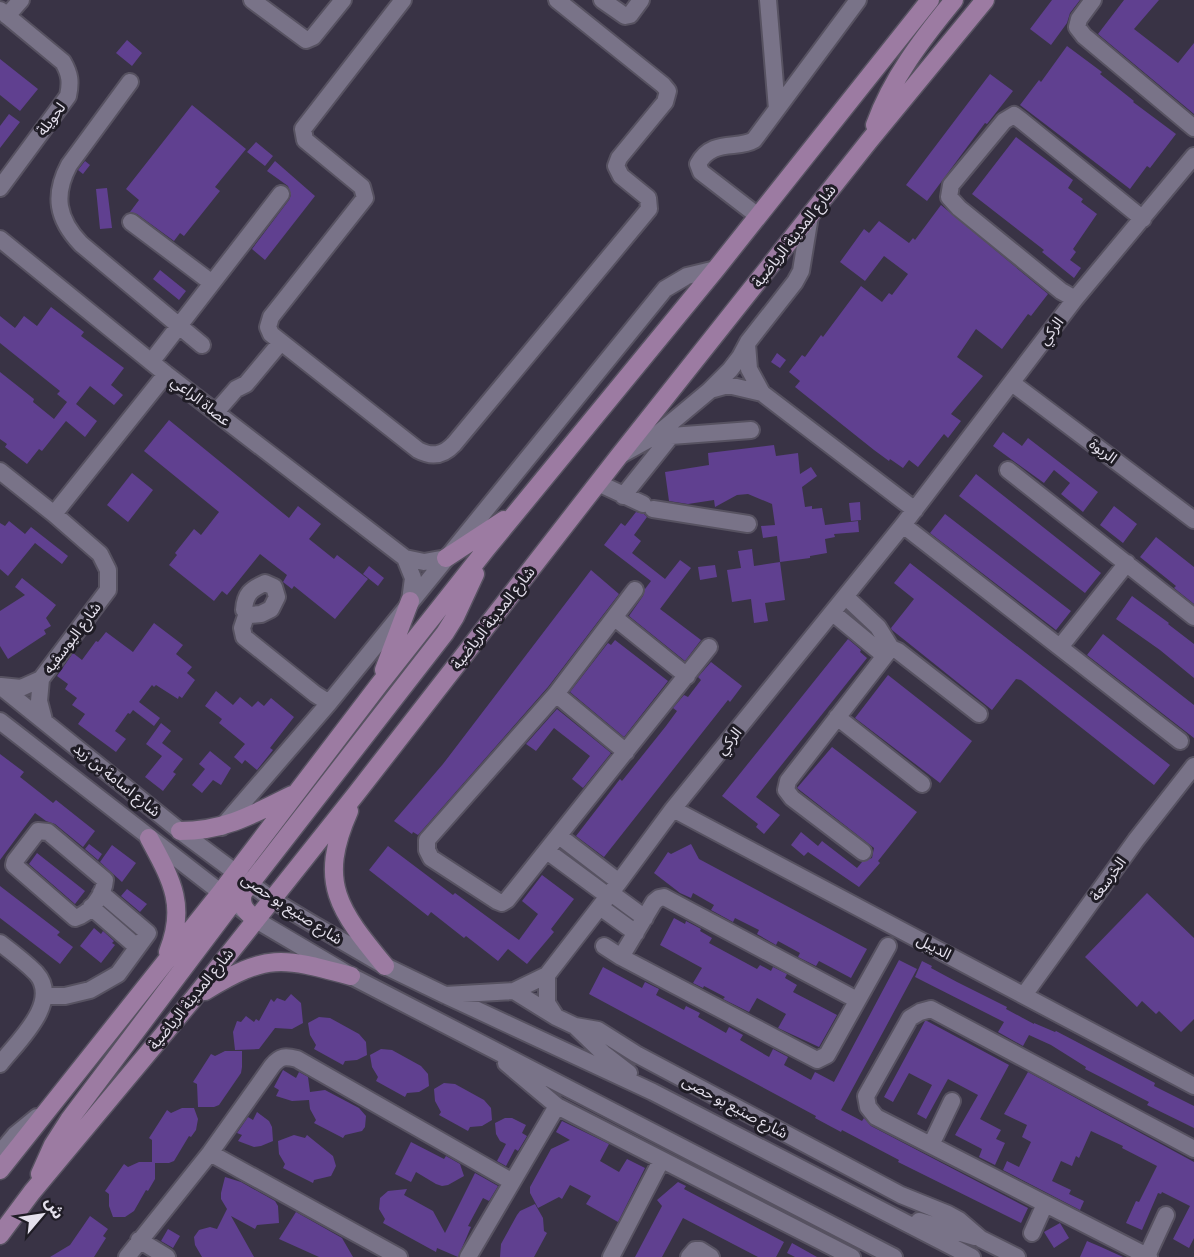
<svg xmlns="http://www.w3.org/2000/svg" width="1194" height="1257" viewBox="0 0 1194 1257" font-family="Signika,'Noto Sans Arabic',sans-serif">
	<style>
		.building { fill: #604090 }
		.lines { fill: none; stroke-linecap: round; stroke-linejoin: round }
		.minor-casing { stroke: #575261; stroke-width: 20 }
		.major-casing { stroke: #575261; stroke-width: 21 }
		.minor { stroke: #797388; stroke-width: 16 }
		.major { stroke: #9c7ba2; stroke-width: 18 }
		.labels { text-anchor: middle; stroke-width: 6; stroke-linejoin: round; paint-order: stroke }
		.street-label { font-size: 15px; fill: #e5e1ed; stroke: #1f1c25 }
	</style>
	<rect width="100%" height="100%" fill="#393345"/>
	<path class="building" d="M1052 0H1080L1070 13 1067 23 1051 45 1030 29Z
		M1124 0H1159L1134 29 1178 63 1194 43V114L1098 34Z
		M127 40 142 53 132 66 116 53Z
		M1067 46 1102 72 1100 74 1134 101 1133 102 1176 134 1150 168 1147 166 1130 189 1020 105 1039 80 1041 82Z
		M0 59 38 89 20 111 0 95Z
		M990 74 1013 91 987 124 985 123 927 201 906 185Z
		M192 105 246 149 215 187 220 191 184 236 180 233 174 241 137 214 130 212 139 200 126 189Z
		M9 114 20 122 0 148V126Z
		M1016 137 1073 180 1068 188 1083 199 1081 202 1097 214 1073 249 1076 252 1070 260 1081 268 1074 278 1042 252 1044 250 972 194Z
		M256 142 273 156 265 166 247 152Z
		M85 161 90 165 83 174 78 170Z
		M275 161 315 196 265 260 252 249 289 200 291 195 288 186 267 171Z
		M107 188 112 228 100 229 96 189Z
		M941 205 1048 294 1031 316 1028 314 1002 349 976 329 957 357 983 376 951 414 961 421 948 438 944 434 918 467 909 460 903 468 890 459 889 461 874 450 795 387 800 381 789 372 802 355 805 357 821 335 823 337 861 286 882 302 889 293 892 295 908 274 884 256 865 281 840 262 864 229 869 233 879 221 909 243 913 238 915 240Z
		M160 270 186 291 179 300 153 279Z
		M51 307 84 332 81 336 124 368 111 385 123 395 114 405 90 386 76 404 97 421 85 437 66 421 42 451 39 449 27 464 5 447 7 444 0 439V372L34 399 33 402 54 419 67 402 57 394 60 391 0 343V316L15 328 24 316 37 326Z
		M777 353 786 360 780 368 771 362Z
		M169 420 289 518 298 506 321 524 309 539 334 559 337 555 368 579 335 619 294 586 292 589 283 582 287 575 260 554 227 595 222 591 214 601 169 565 177 555 175 553 194 529 201 535 219 512 144 451Z
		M1003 432 1022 446 1028 438 1098 492 1083 512 1061 494 1070 483 1054 470 1044 483 993 446Z
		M774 445 776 456 798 453 800 474 811 467 817 476 802 487 805 507 812 506V509L822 508 825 525 858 521 859 532 834 534 835 537 825 539 827 553 810 556V558L780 562 777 536 763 538 761 526 775 525 772 504 748 494 737 495 715 507 714 500 688 504 669 501 665 472 709 465 708 453Z
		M132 473 153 490 128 522 107 505Z
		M976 474 1101 573 1085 593 959 496Z
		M860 502 861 520 851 521 849 503Z
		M1114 506 1137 524 1123 543 1100 525Z
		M636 512 644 514 647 517 634 535 641 541 632 553 665 579 680 560 691 568 660 609 701 640 685 661 629 616 643 596 645 589 651 581 604 545 621 523 625 526Z
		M945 514 1071 611 1056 630 930 533Z
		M9 521 25 534 31 527 68 556 62 564 35 543 8 576 0 569V523L5 526Z
		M1156 537 1194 567V604L1174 588 1176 586 1140 557Z
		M752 549 754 566 780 562 785 600 765 603 768 621 754 623 751 599 732 602 727 570 741 568 738 551Z
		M910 563 1170 765 1154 785 1021 680 1016 679 992 710 892 630 891 628 914 599 894 583Z
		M715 565 717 577 700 580 698 567Z
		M369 566 384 578 378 586 363 574Z
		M591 570 619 594 548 687 418 835 413 832 412 834 394 821 443 764Z
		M22 578 56 605 46 618 51 626 44 630 46 634 8 659 0 646V611L25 595 15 587Z
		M1132 596 1169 623 1168 624 1194 644V678L1160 650 1116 619Z
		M154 623 183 645 176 654 192 667 187 673 195 680 182 698 179 696 178 699 156 685 154 687 152 685 139 702 160 718 154 726 133 710 130 714 128 713 115 731 126 739 116 752 78 724 85 714 72 705 77 698 65 689 68 684 57 676 73 653 82 660 96 641 98 642 106 632 133 652Z
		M1103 634 1194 705V738L1087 655Z
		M848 639 861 650 860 652 867 658 756 797 780 815 764 834 756 827 758 824 722 796Z
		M615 640 668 681 624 737 570 692 608 643 611 645Z
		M711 662 742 686 730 702 728 700 604 857 576 836 620 779 622 781 666 726 677 711 673 708 684 695 688 697 701 680 698 677Z
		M888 675 972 741 940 783 855 718Z
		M216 691 233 705 240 697 252 707 258 701 264 706 271 698 294 717 270 748 273 750 257 770 245 760 242 764 234 757 245 744 219 723 222 719 205 706Z
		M557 709 611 753 583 788 572 779 590 756 554 728 536 751 526 744Z
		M161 723 171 731 162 743 183 759 173 772 176 774 163 791 145 777 162 756 146 744Z
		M832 747 917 812 878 861 880 863 859 887 808 852 804 856 791 845 801 832 818 846 822 841 857 868 862 862 872 858 874 848 869 844 797 788Z
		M210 751 231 768 221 785 213 780 202 793 192 785 205 769 199 764Z
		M0 754 24 772 20 777 53 803 56 800 95 831 83 847 55 824 46 821 35 813 0 860Z
		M89 844 102 854 98 860 85 849Z
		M691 844 699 859 867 949 851 978 819 961 816 966 798 957 800 953 778 941 776 945 757 934 759 930 735 918 733 922 711 910 714 905 693 893 691 898 680 893 654 873 668 852 671 854Z
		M112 845 136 863 122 882 100 862Z
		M388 846 453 895 455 893 519 940 538 914 522 901 542 875 574 899 551 929 554 932 527 964 508 949 498 961 466 936 464 938 431 912 428 916 369 870Z
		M37 853 85 891 75 904 29 864Z
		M0 886 60 932 57 935 73 947 60 964 0 918Z
		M127 889 147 904 140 912 121 896Z
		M1147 893 1194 938V1019L1181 1032 1159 1011 1156 1014 1142 1001 1137 1007 1085 957Z
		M674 918 685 924 686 921 701 929 700 931 712 938 709 943 757 969 760 965 771 971 773 967 787 974 785 978 797 985 793 992 837 1015 819 1047 778 1028 786 1014 757 998 749 1012 723 999 725 997 704 986 703 988 693 983 702 968 660 945Z
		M94 928 101 934 103 931 114 941 112 943 115 945 101 963 80 946Z
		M899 960 917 969 841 1110 862 1121 864 1118 871 1126 1028 1208 1021 1223 898 1162 899 1160 842 1130 841 1132 815 1118 816 1116 589 994 603 967 642 988 645 982 659 989 656 995 684 1010 686 1006 700 1013 698 1017 726 1033 729 1027 743 1035 740 1040 769 1057 773 1049 788 1057 784 1065 811 1080 815 1072 834 1082Z
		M922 961 932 966 931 968 957 982 1007 1007 1006 1009 1034 1024V1023L1055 1032 1056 1031 1155 1083 1154 1086 1194 1106V1128L1147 1105 1149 1102 1085 1069 1086 1067 1051 1045 1029 1035 1023 1046 998 1032 1004 1022 915 977Z
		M291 994 301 1003 303 1023 292 1029 275 1028 259 1049 235 1050 233 1032 237 1021 241 1022 246 1016 254 1022 256 1019 259 1021 271 999 274 1002 277 998 285 1001Z
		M319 1017 330 1018 359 1034 366 1042 367 1055 357 1060 345 1061 343 1065 314 1049 316 1045 310 1035 308 1023Z
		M925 1021H927L1009 1065 980 1119 1001 1130 996 1139 1005 1143 995 1165 979 1157 982 1149 955 1135 978 1095 948 1079 926 1119 917 1114 932 1085 909 1073 893 1102 884 1097Z
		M381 1049 392 1050 421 1066 428 1074 429 1086 419 1092 407 1093 405 1097 376 1081 378 1077 372 1067 370 1055Z
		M225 1051H242V1067L241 1073 219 1105 214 1107H198L197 1084 193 1082 211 1054 215 1056Z
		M283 1070 296 1078 299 1072 308 1077 310 1092 325 1090 359 1108 366 1116 365 1127 362 1131 345 1135 343 1138 314 1123 316 1120 310 1109 309 1100 292 1101 276 1096 279 1090 274 1087Z
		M1028 1072 1194 1162V1238L1189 1248 1173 1239 1190 1206 1162 1192 1161 1194 1158 1193 1142 1230 1126 1223 1136 1201 1139 1202 1157 1166 1122 1148 1123 1146 1091 1131 1079 1158 1076 1156 1072 1166 1061 1161 1052 1181 1071 1190 1069 1194 1084 1201 1080 1210 1003 1170 1007 1161 1019 1167 1031 1142 1022 1137 1027 1125 1004 1114Z
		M444 1083 455 1084 484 1100 491 1108 492 1120 482 1126 470 1127 468 1131 439 1115 441 1112 435 1101 434 1089Z
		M182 1108H194L198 1119 196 1130 191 1137 189 1136 174 1161 169 1163H155V1179L148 1191 146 1190 134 1211 125 1217H113L109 1206V1194L105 1191 124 1164 128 1167 139 1162H152V1140L149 1138 167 1110 171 1113Z
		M257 1112 269 1121 272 1127 273 1141 261 1146 254 1147 238 1141 242 1135 237 1133 248 1117 253 1120Z
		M505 1118H512L526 1125 522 1133 527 1136 518 1151 515 1149 506 1166 497 1161 506 1144 500 1141 496 1134 495 1123Z
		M562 1121 609 1144 600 1161 619 1172 627 1159 645 1168 618 1222 586 1204 591 1196 570 1185 562 1199 559 1197 538 1208 530 1193V1187L551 1149 570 1140 556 1132Z
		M294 1135 305 1138 307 1135 333 1156 336 1166 331 1176 314 1180 313 1183 283 1168 285 1164 279 1154 278 1141Z
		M411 1142 444 1159 446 1156 460 1164 464 1176 448 1185 442 1186 436 1184 416 1172 411 1182 395 1174Z
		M475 1173 498 1186 489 1201 483 1198 468 1226 471 1227 458 1257 437 1248 436 1252 383 1223 385 1219 379 1209 380 1198 388 1191 407 1189 404 1195 433 1211 445 1233Z
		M225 1177 241 1182 275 1201 278 1206 279 1223 257 1225 255 1229 231 1216 254 1257H202L195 1245 194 1237 199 1230 210 1227 217 1229 227 1209 221 1199V1193Z
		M678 1182 686 1186 684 1189 784 1242 776 1257H758L683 1218 662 1257H635L662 1206 657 1200Z
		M535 1204 543 1218 544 1231 547 1233 534 1257H500L501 1244 517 1215 520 1211Z
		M296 1212 342 1238 353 1257H319L279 1239Z
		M90 1216 108 1229 103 1236 106 1238 94 1257H50L70 1245Z
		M1060 1223 1069 1238 1054 1248 1044 1232Z
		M168 1229 180 1236 173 1248 161 1241Z
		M1087 1241 1101 1247 1123 1257H1080Z
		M792 1243 817 1257H795L787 1253Z"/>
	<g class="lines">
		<g class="minor-casing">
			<path id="minor" d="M252 0 306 40 313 37 343 0
				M403 0 303 129 305 140 362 187 365 198 271 317 268 327 271 334 418 450C431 457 443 456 454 444L649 209 648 198 621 176 616 166 619 158 665 102 668 91 663 85 557 0
				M602 0 625 16 630 15 641 0
				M768 0 777 109
				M1093 0 1079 19 1077 27 1084 36 1194 128
				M0 10 63 62C70 74 71 82 68 96L0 188
				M7 16 21 0
				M130 82 69 165C53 195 57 219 81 244L202 345
				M758 216 701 172 698 164C712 138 738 150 754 140L858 0
				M131 222 212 283
				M0 239 166 374 405 558 424 562 446 558
				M1075 299 1061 291 959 208 949 197 951 185 1004 121 1014 115 1022 121 1143 219
				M747 344 749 369 762 393
				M151 362 281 194
				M1012 383 1194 520
				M710 390 728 385 762 393 915 510
				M216 412 236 389 246 384 281 342
				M619 456 655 436 709 391 730 370 740 357 748 342 795 282 801 271 810 216
				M1008 470 1194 617
				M0 471 54 514 100 554 108 570V590L41 679 21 688 1 686
				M598 483 643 504
				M623 496 671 436 751 430
				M653 509 748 524
				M54 514 166 374
				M903 525 1180 741
				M405 558 413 578 410 601
				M265 583 274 587 277 597 271 609 261 614 250 615 244 610C245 594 251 589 265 583Z
				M846 597 878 627 891 648
				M247 613 242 628 244 637 315 694 329 703
				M833 613 885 656
				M615 618 687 676
				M1060 647 1127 563
				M41 679 39 701 44 720
				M0 686 180 831 271 899 311 923 385 966 445 995 653 1092 972 1257
				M556 694 635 590
				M837 717 922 784
				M0 721 256 920 351 976 894 1257
				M626 752 556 694 427 840V850L431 858 497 901 502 903 507 900 709 647
				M673 809 1194 1086
				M222 827 329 703 665 289 687 276 716 269
				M38 831 48 832 105 880C104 895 90 914 75 918L14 865 15 861Z
				M559 836 619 882
				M547 851 608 896
				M863 852 792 798 786 790 788 781 891 648 898 651 979 714
				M611 893 645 918
				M91 907 137 947
				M600 907 636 933
				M0 943C12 952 25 962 36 973 62 1002 17 1042 0 1064
				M604 946 621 957
				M547 975V1003L556 1017
				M514 991 547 975 619 882 673 809 903 525 1075 299 1194 156
				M445 995 514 991 556 1017 575 1026 598 1030 636 1054 901 1195 948 1214 959 1220 981 1239 1017 1257
				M1024 995 1136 840 1194 766
				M44 996H65L90 990 118 974 148 933 101 893
				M857 1000 664 897 659 898 654 902 621 957 817 1060 827 1055 888 946
				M575 1026 603 1053 629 1073
				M506 1063 557 1106 852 1257
				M931 1145 952 1101
				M0 1153 15 1135 37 1117
				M210 1153 399 1257
				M919 1221 975 1237
				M1032 1233 1045 1204
				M139 1240 167 1257
				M1147 1256 1166 1215
				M127 1257 210 1153 272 1066C280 1056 285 1056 297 1059L511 1181
				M468 1257 557 1106
				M611 1257 661 1161
				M689 1257 695 1250H700L711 1257
				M1149 1257 876 1117 868 1107 866 1096 910 1018 920 1012 931 1009 1194 1149"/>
		</g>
		<g class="major-casing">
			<path id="major" d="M875 125C892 78 922 39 954 0
				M446 558 504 520
				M384 670 410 601
				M349 811C317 883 339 910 385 966
				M180 831C224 831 254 814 292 795
				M149 838C171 879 187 905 168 952
				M256 920C247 912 239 906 243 893L445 633 455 617 475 574
				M205 991C268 953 281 957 351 976
				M0 1170 221 892 378 686 487 548 716 269 930 0
				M40 1174 53 1145 69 1120 240 893 243 886
				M0 1235 32 1192 193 999 356 794 619 456 869 141 985 0"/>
		</g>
		<use href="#minor" class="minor"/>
		<use href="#major" class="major"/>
	</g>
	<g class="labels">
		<g class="street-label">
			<text transform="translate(51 119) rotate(-53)" y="5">لحويلة</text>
			<text transform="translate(794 236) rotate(-52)" y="5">شارع المدينة الرياضية</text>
			<text transform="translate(1051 331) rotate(-53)" y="5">الركي</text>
			<text transform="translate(201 401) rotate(38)" y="5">عصاة الراعي</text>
			<text transform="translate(1103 451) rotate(37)" y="5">الربوة</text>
			<text transform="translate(493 618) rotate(-52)" y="5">شارع المدينة الرياضية</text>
			<text transform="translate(72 638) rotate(-53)" y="5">شارع اليوسفيه</text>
			<text transform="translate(729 741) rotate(-51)" y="5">الركي</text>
			<text transform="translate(117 780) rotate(39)" y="5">شارع اسامة بن زيد</text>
			<text transform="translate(1108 879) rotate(-54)" y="5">الخرسعة</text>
			<text transform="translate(292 909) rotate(33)" y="5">شارع صنيع بو حصى</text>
			<text transform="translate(934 947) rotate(28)" y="5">الديبل</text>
			<text transform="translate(191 999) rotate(-51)" y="5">شارع المدينة الرياضية</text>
			<text transform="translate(735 1107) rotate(28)" y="5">شارع صنيع بو حصى</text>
		</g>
	</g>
	<g transform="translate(42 1215) rotate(61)" stroke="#1f1c25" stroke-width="4.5" paint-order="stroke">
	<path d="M0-4.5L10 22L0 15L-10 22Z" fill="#e5e1ed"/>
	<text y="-9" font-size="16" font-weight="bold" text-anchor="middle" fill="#e5e1ed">ش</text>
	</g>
</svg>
